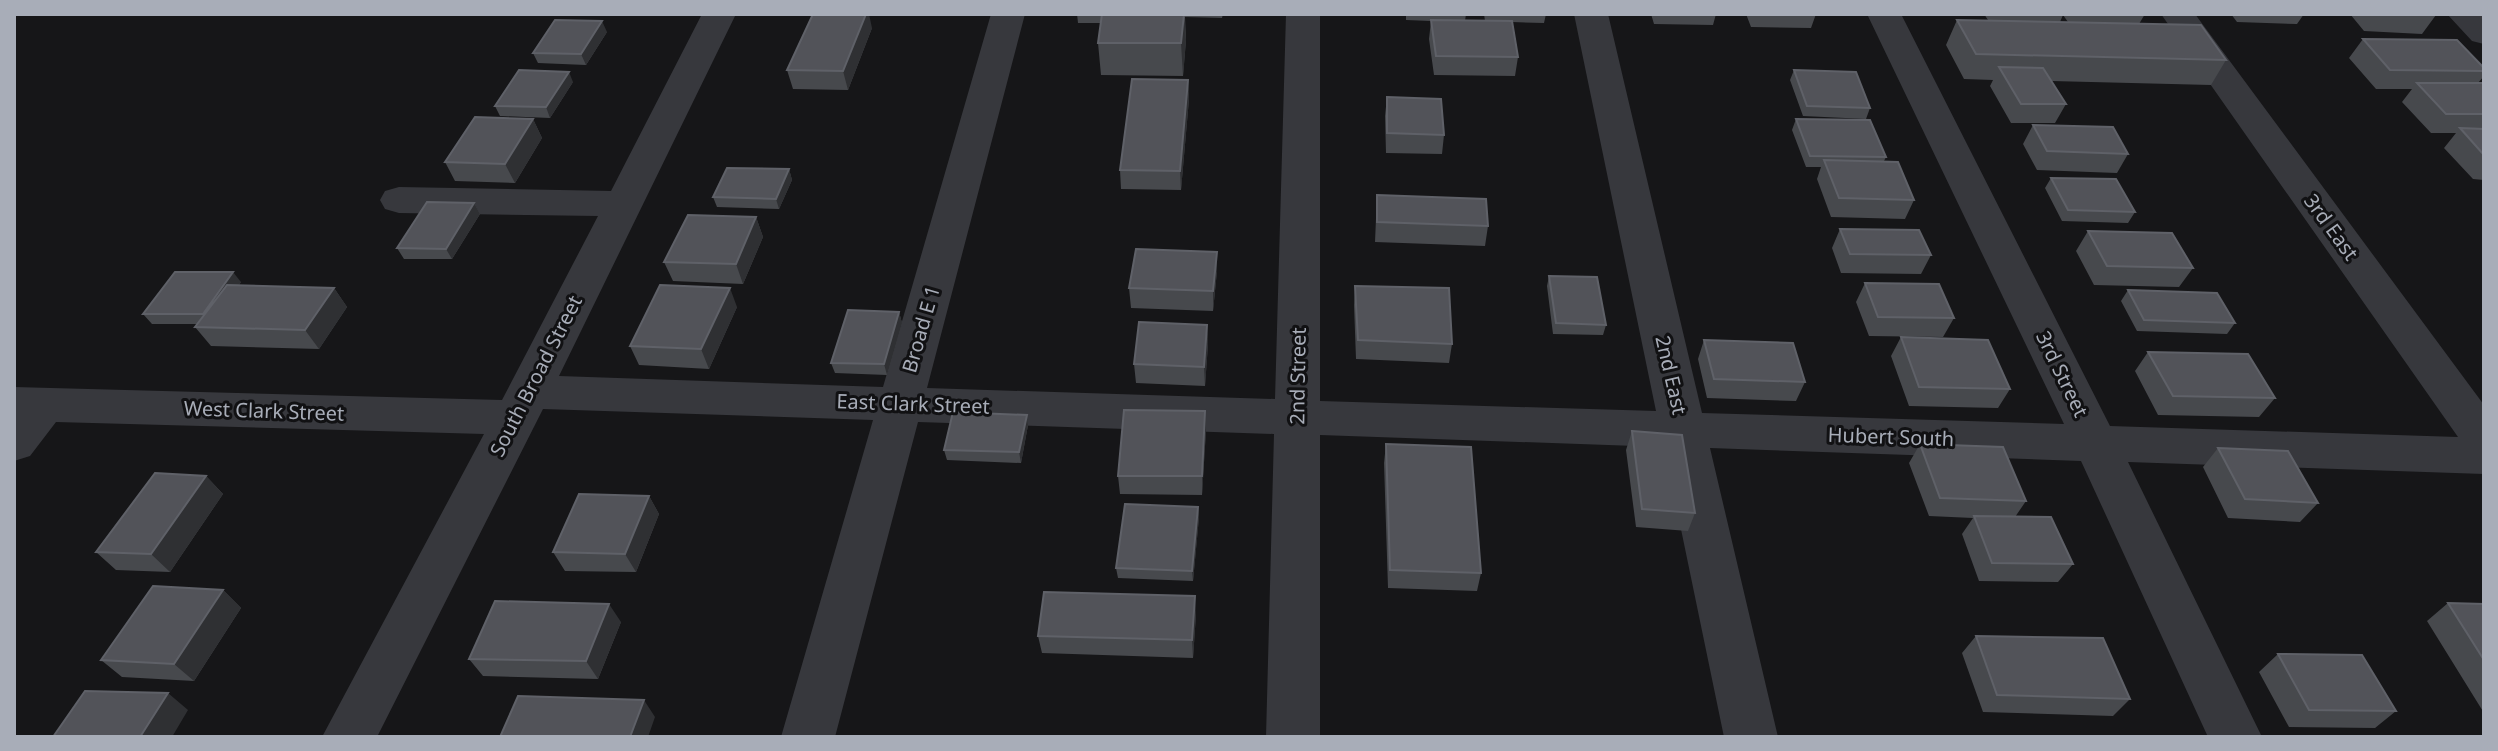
<svg xmlns="http://www.w3.org/2000/svg" width="2498" height="751" viewBox="0 0 2498 751" font-family="'Noto Sans',sans-serif">
	<style>
		.lines { fill: none; stroke-linecap: round; stroke-linejoin: round }
		.minor { fill: #37383d; fill-rule: evenodd }
		.wall { fill: #47494d; fill-rule: evenodd }
		.shaded-wall { fill: #2f3033 }
		.building { fill: #525359; stroke: #5f6168; stroke-width: 2 }
		.labels { text-anchor: middle; stroke-width: 6; stroke-linejoin: round; paint-order: stroke }
		.street-label { font-size: 20px; fill: #a8adb8; stroke: #111113 }
	</style>
	<rect width="100%" height="100%" fill="#161618"/>
	<g class="lines">
		<path class="minor" d="M702 14H736L559 376 883 387 991 14H1025L927 388 1275 399 1286 14H1320V401L1656 411 1574 14H1608L1702 413 2064 424 1867 14H1901L2110 426 2458 437 2161 14H2195L2484 405V474L2128 462 2262 737H2208L2081 461 1710 448 1778 737H1724L1664 447 1320 435V737H1266L1274 434 918 422 835 737H781L873 420 543 409 377 737H322L484 434 56 422 30 456 14 461V387L502 400 598 216 399 213 385 209 380 200 385 191 399 187 611 191Z
			M2447 14H2483L2484 44 2472 41Z"/>
	</g>
	<path class="wall" d="M568 14H615L614 16Z
		M1077 14H1223L1222 18 1185 17 1186 40 1183 76 1101 75 1098 43 1101 23H1078Z
		M1406 14H1466L1465 21H1485L1484 14H1546L1544 23 1512 22 1518 57 1515 76 1434 75 1429 39 1431 21 1406 20Z
		M1651 14H1716L1713 25 1654 24Z
		M1746 14H1816L1811 28 1751 27Z
		M1984 14H2145L2139 24 2226 60 2211 85 2051 81 2066 104 2055 123H2011L1990 86 1993 80 1964 79 1946 45 1957 20H1988ZM2063 15 2068 22H2060Z
		M2231 14H2304L2297 24 2237 22Z
		M2350 14H2435L2436 15 2422 34 2364 31Z
		M872 28 848 90 793 89 787 70Z
		M607 32 586 65 538 63 533 53Z
		M2363 39 2484 68V76L2478 83H2484V180L2473 179 2444 148 2456 133H2431L2402 102 2412 89H2376L2349 58Z
		M1794 70 1870 108 1866 119 1803 116 1790 80Z
		M1188 80 1189 99 1181 190 1121 189 1120 170Z
		M573 82 550 118 500 116 495 106Z
		M1387 97 1444 135 1442 154 1386 153 1385 116Z
		M533 119 542 138 515 183 455 181 445 162Z
		M1796 119 1886 157 1884 161 1914 200 1905 219 1831 217 1817 179 1821 167H1806L1792 130Z
		M2033 125 2128 154 2117 173 2037 170 2023 144Z
		M789 169 792 180 779 209 717 207 713 197Z
		M2051 178 2135 212 2128 223 2062 221 2045 188Z
		M1377 195 1488 226 1485 246 1375 242Z
		M474 203 480 214 452 259H404L397 248Z
		M756 217 763 237 743 284 673 281 664 262Z
		M1840 229 1931 255 1921 274 1841 273 1832 248Z
		M2088 231 2193 268 2179 287 2094 285 2076 251Z
		M1217 271 1213 311 1131 308 1129 288Z
		M1549 276 1606 325 1603 335 1553 334 1547 286Z
		M241 282 239 285 334 288 347 307 319 349 211 346 195 327 197 324H152L143 314Z
		M1865 283 1954 318 1943 337 1869 336 1856 302Z
		M1355 286 1452 344 1449 363 1356 359 1354 305Z
		M2128 290 2235 323 2227 334 2137 331 2121 301Z
		M737 307 709 369 639 365 630 346Z
		M899 312 902 323 887 375 835 373 831 363Z
		M1207 325 1208 344 1205 386 1136 383 1134 364Z
		M1901 337 2010 389 1998 408 1909 406 1891 356Z
		M1704 340 1805 382 1796 401 1707 398 1698 359Z
		M2148 352 2275 398 2259 417 2158 415 2135 371Z
		M1027 415 1028 425 1021 463 947 460 944 450Z
		M1206 430 1202 495 1120 494 1118 476Z
		M1632 431 1695 513 1688 531 1636 527 1626 450Z
		M1386 444 1481 573 1477 591 1388 588 1384 463Z
		M1920 444 2026 501 2015 517 2073 564 2058 582 1979 581 1962 534 1973 518 1929 516 1909 463Z
		M2218 448 2318 503 2300 522 2228 518 2203 467Z
		M206 476 223 494 170 572 116 570 96 552Z
		M649 496 659 514 636 572 565 571 553 552Z
		M1198 507 1199 517 1193 581 1118 578 1116 568Z
		M223 590 241 608 194 681 122 677 101 660Z
		M2448 603 2484 604V713L2427 621Z
		M1196 614 1193 658 1042 653 1038 636Z
		M621 622 598 679 483 676 469 659Z
		M1976 636 2130 699 2113 716 1983 712 1962 653Z
		M2278 654 2396 711 2375 728 2289 727 2259 672Z"/>
	<path class="shaded-wall" d="M866 14H869L872 28 848 90 843 71Z
		M1184 14 1186 40 1183 76 1181 43Z
		M602 21 607 32 586 65 581 54Z
		M569 72 573 82 550 118 546 107Z
		M1188 80 1189 99 1181 190 1180 171Z
		M533 119 542 138 515 183 505 164Z
		M789 169 792 180 779 209 776 199Z
		M474 203 480 214 452 259 446 249Z
		M756 217 763 237 743 284 736 264Z
		M1217 252V271L1213 311V291Z
		M233 272 241 282 211 324 203 314Z
		M334 288 347 307 319 349 305 330Z
		M730 288 737 307 709 369 701 349Z
		M899 312 902 323 887 375 884 364Z
		M1207 325 1208 344 1205 386 1204 367Z
		M1205 411 1206 430 1202 495V476Z
		M1027 415 1028 425 1021 463 1019 452Z
		M206 476 223 494 170 572 151 554Z
		M649 496 659 514 636 572 625 554Z
		M1198 507 1199 517 1193 581 1192 571Z
		M223 590 241 608 194 681 174 664Z
		M1195 596 1196 614 1193 658 1192 640Z
		M609 604 621 622 598 679 586 661Z
		M168 693 188 710 172 737H140Z
		M644 700 655 717 648 737H630Z"/>
	<path class="building" d="M813 14H866L843 71 787 70Z
		M1102 14H1184L1181 43H1098Z
		M555 20 602 21 581 54 533 53Z
		M1431 20 1512 21 1518 57 1436 56Z
		M1957 20 2201 25 2226 60 1976 54Z
		M2363 39 2457 40 2484 68V71L2390 70Z
		M1999 67 2043 68 2066 104H2021Z
		M519 70 569 72 546 107 495 106Z
		M1794 70 1856 72 1870 108 1807 106Z
		M1132 79 1188 80 1180 171 1120 170Z
		M2417 83H2484V114H2446Z
		M1387 97 1441 99 1444 135 1387 133Z
		M475 117 533 119 505 164 445 162Z
		M1796 119 1870 120 1886 157 1810 156Z
		M2033 125 2113 127 2128 154 2047 151Z
		M2460 128 2484 129V155Z
		M1824 160 1898 162 1914 200 1839 198Z
		M727 168 789 169 776 199 713 197Z
		M2051 178 2116 179 2135 212 2068 210Z
		M1377 195 1486 199 1488 226 1377 222Z
		M427 202 474 203 446 249 397 248Z
		M688 215 756 217 736 264 664 262Z
		M1840 229 1919 230 1931 255 1850 254Z
		M2088 231 2172 233 2193 268 2107 266Z
		M1136 249 1217 252 1213 291 1129 288Z
		M175 272H233L203 314H143Z
		M1549 276 1597 277 1606 325 1556 323Z
		M1865 283 1939 284 1954 318 1878 317Z
		M227 285 334 288 305 330 195 327Z
		M660 285 730 288 701 349 630 346Z
		M1355 286 1449 288 1452 344 1358 340Z
		M2128 290 2217 293 2235 323 2144 320Z
		M848 310 899 312 884 364 831 363Z
		M1139 322 1207 325 1204 367 1134 364Z
		M1901 337 1988 340 2010 389 1919 387Z
		M1704 340 1793 343 1805 382 1714 379Z
		M2148 352 2248 354 2275 398 2173 396Z
		M1124 410 1205 411 1202 476H1118Z
		M953 412 1027 415 1019 452 944 450Z
		M1632 431 1682 435 1695 513 1642 509Z
		M1386 444 1471 447 1481 573 1390 570Z
		M1920 444 2003 447 2026 501 1940 498Z
		M2218 448 2288 451 2318 503 2245 499Z
		M155 473 206 476 151 554 96 552Z
		M579 494 649 496 625 554 553 552Z
		M1125 504 1198 507 1192 571 1116 568Z
		M1974 516 2051 517 2073 564 1992 563Z
		M153 586 223 590 174 664 101 660Z
		M1044 592 1195 596 1192 640 1038 636Z
		M495 601 609 604 586 661 469 659Z
		M2448 603 2484 604V660Z
		M1976 636 2103 638 2130 699 1997 695Z
		M2278 654 2362 655 2396 711 2309 710Z
		M85 691 168 693 140 737H53Z
		M518 696 644 700 630 737H500Z
		M2078 736 2143 737H2078Z"/>
	<g class="labels">
		<g class="street-label">
			<text transform="translate(2331 227) rotate(54)" y="7">3rd East</text>
			<text transform="translate(921 329) rotate(-74)" y="7">Broad E 1</text>
			<text transform="translate(2062 374) rotate(64)" y="7">3rd Street</text>
			<text transform="translate(1671 375) rotate(77)" y="7">2nd East</text>
			<text transform="translate(536 376) rotate(-63)" y="7">South Broad Street</text>
			<text transform="translate(1298 376) rotate(-89)" y="7">2nd Street</text>
			<text transform="translate(913 404) rotate(2)" y="7">East Clark Street</text>
			<text transform="translate(264 411) rotate(2)" y="7">West Clark Street</text>
			<text transform="translate(1891 437) rotate(2)" y="7">Hubert South</text>
		</g>
	</g>
	<rect width="2498" height="751" fill="none" stroke="#a8adb8" stroke-width="32"/>
</svg>
